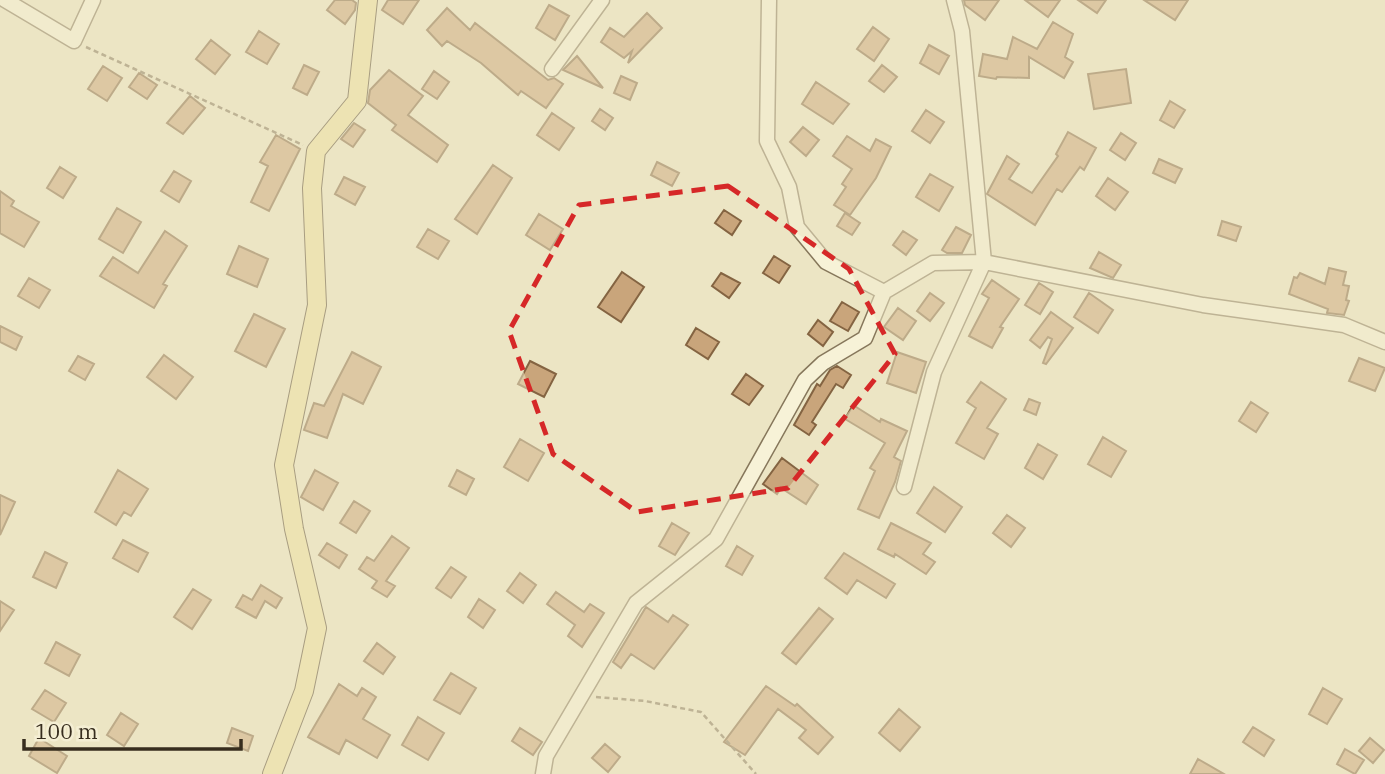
<svg xmlns="http://www.w3.org/2000/svg" width="1385" height="774" viewBox="0 0 1385 774" font-family="'IBM Plex Serif',serif">
	<style>
		.building { fill: #c9a57b; stroke: #846442; stroke-width: 2 }
		.lines { fill: none; stroke-linecap: round; stroke-linejoin: round }
		.minor-casing { stroke: #86775b; stroke-width: 17 }
		.major-casing { stroke: #54452f; stroke-width: 20 }
		.path { stroke: #86775b; stroke-width: 2.5; stroke-dasharray: 5 3.5; stroke-linecap: butt }
		.minor { stroke: #f7f2d7; stroke-width: 14 }
		.major { stroke: #eedf9d; stroke-width: 18 }
		.marked { fill: none; stroke: #d62828; stroke-width: 5; stroke-dasharray: 14 9; stroke-linejoin: round }
	</style>
	<rect width="100%" height="100%" fill="#ece5c4"/>
	<path class="building" d="M335 0H352L356 3 355 10 345 24 327 10Z
		M388 0H419L403 24 382 10Z
		M964 0H999L985 20 965 5Z
		M1025 0H1060L1048 17Z
		M1078 0H1106L1097 13Z
		M1144 0H1188L1175 20Z
		M549 5 569 16 555 40 536 28Z
		M447 8 470 30 475 23 548 80 554 78 563 84 546 108 521 91 518 95 481 63 447 41 442 46 427 30Z
		M647 13 662 28 628 63 632 51 624 58 601 42 610 28 624 37Z
		M1053 22 1073 34 1065 57 1073 62 1064 78 1029 57V78L997 77 996 79 979 76 983 54 1007 59 1013 37 1037 49Z
		M873 27 889 39 874 61 857 49Z
		M259 31 279 44 267 64 246 52Z
		M211 40 230 55 215 74 196 59Z
		M929 45 949 56 939 74 920 63Z
		M577 56 603 88 563 70Z
		M304 65 319 72 307 95 293 88Z
		M882 65 897 77 884 92 869 81Z
		M103 66 122 78 107 101 88 89Z
		M1126 69 1131 103 1094 109 1088 74Z
		M389 70 423 96 408 115 448 145 437 162 392 130 396 125 368 103 370 90Z
		M434 71 449 82 437 99 422 89Z
		M139 73 157 85 147 99 129 87Z
		M621 76 637 83 630 100 614 93Z
		M816 82 849 104 833 124 802 104Z
		M190 96 205 108 183 134 167 123Z
		M1170 101 1185 110 1174 128 1160 120Z
		M600 109 613 118 605 130 592 121Z
		M926 110 944 122 930 143 912 131Z
		M552 113 574 128 559 150 537 135Z
		M354 123 365 130 353 147 341 139Z
		M803 127 819 140 806 156 790 142Z
		M1068 132 1096 148 1084 170 1080 167 1062 192 1057 189 1035 225 987 194 1007 156 1019 164 1009 179 1032 193 1058 156 1056 154Z
		M1121 133 1136 143 1125 160 1110 150Z
		M276 135 300 149 269 211 251 202 268 166 260 162Z
		M847 136 870 151 876 139 891 147 876 178 850 215 834 205 846 187 842 184 852 169 833 156Z
		M1159 159 1182 169 1175 183 1153 173Z
		M657 162 679 173 672 186 651 175Z
		M493 165 512 178 477 234 455 219Z
		M60 167 76 177 63 198 47 188Z
		M174 171 191 181 179 202 161 191Z
		M930 174 953 187 939 211 916 197Z
		M344 177 365 187 355 205 335 194Z
		M1108 178 1128 192 1115 210 1096 196Z
		M0 191 14 201 11 206 39 222 24 247 0 233Z
		M117 208 141 222 123 253 99 239Z
		M724 210 741 221 732 235 715 223Z
		M845 213 860 223 852 235 837 226Z
		M539 214 563 229 550 250 526 235Z
		M1222 221 1241 227 1236 241 1218 235Z
		M956 227 971 235 962 253H947L942 250Z
		M428 229 449 241 438 259 417 247Z
		M165 231 187 246 163 284 167 286 154 308 100 276 113 257 138 273Z
		M903 231 917 240 906 255 893 245Z
		M239 246 268 259 257 287 227 274Z
		M1099 252 1121 265 1113 278 1090 268Z
		M774 256 790 266 779 283 763 273Z
		M1329 268 1346 272 1343 285 1349 286 1346 300 1349 301 1344 315 1327 313 1328 309 1289 294 1294 277 1297 278 1300 273 1325 284Z
		M622 272 644 287 621 322 598 307Z
		M721 273 740 283 729 298 712 286Z
		M29 278 50 290 39 308 18 296Z
		M992 280 1019 299 1000 327 1003 328 992 348 969 336 989 298 982 294Z
		M1039 283 1053 292 1040 314 1025 305Z
		M930 293 944 303 930 321 917 311Z
		M1089 293 1113 310 1098 333 1074 317Z
		M842 302 859 312 848 331 830 321Z
		M898 308 916 321 903 340 884 327Z
		M1051 312 1073 328 1046 364 1043 363 1052 339 1048 337 1040 348 1030 340Z
		M254 314 285 329 266 367 235 351Z
		M818 320 833 332 823 346 808 334Z
		M0 326 22 337 16 350 0 342Z
		M696 328 719 342 708 359 686 345Z
		M352 352 381 367 363 404 343 394 327 438 304 430 314 403 324 406Z
		M897 352 926 362 916 393 887 383Z
		M164 355 193 377 176 399 147 377Z
		M78 356 94 364 85 380 69 371Z
		M1359 358 1385 368 1375 391 1349 381Z
		M530 361 556 374 544 397 518 384Z
		M837 366 851 375 843 388 836 384 812 422 816 425 809 435 794 425 817 384 820 386 830 370Z
		M746 374 763 386 749 405 732 394Z
		M981 382 1006 399 987 428 998 434 984 459 956 443 976 408 967 402Z
		M1029 399 1040 403 1036 415 1024 410Z
		M1251 402 1268 413 1256 432 1239 421Z
		M853 405 880 422 881 419 907 431 894 457 901 461 895 482 879 518 858 509 875 471 870 468 885 443 845 419Z
		M1103 437 1126 451 1111 477 1088 464Z
		M520 439 544 453 528 481 504 467Z
		M1038 444 1057 455 1043 479 1025 468Z
		M782 458 818 485 806 504 781 488 777 494 763 484Z
		M118 470 148 489 131 516 124 512 116 525 95 512Z
		M315 470 338 483 323 510 301 497Z
		M457 470 474 479 466 495 449 486Z
		M934 487 962 507 945 532 917 513Z
		M0 495 15 502 0 535Z
		M354 501 370 511 356 533 340 523Z
		M1007 515 1025 528 1011 547 993 533Z
		M672 523 689 533 675 555 659 546Z
		M891 523 931 543 923 554 935 562 926 574 895 554 894 557 878 549Z
		M392 536 409 548 386 581 395 586 387 597 372 588 377 581 359 569 367 557 374 561Z
		M123 540 148 553 138 572 113 558Z
		M327 543 347 555 339 568 319 555Z
		M737 546 753 556 742 575 726 566Z
		M45 552 67 563 56 588 33 577Z
		M844 553 895 584 886 598 857 580 847 594 825 578Z
		M451 567 466 577 451 598 436 588Z
		M520 573 536 585 523 603 507 591Z
		M261 585 282 598 276 608 265 601 256 618 236 607 243 595 252 600Z
		M193 589 211 600 192 629 174 617Z
		M556 592 584 612 590 604 604 613 582 647 568 636 575 625 547 604Z
		M479 599 495 610 483 628 468 617Z
		M0 601 14 610 0 631Z
		M646 607 668 622 673 615 688 625 654 669 631 654 621 668 613 662Z
		M819 608 833 619 796 664 782 653Z
		M56 642 80 655 69 676 45 663Z
		M377 643 395 657 383 674 364 661Z
		M451 673 476 688 460 714 434 700Z
		M339 684 357 696 362 688 376 697 363 719 390 735 377 758 346 740 339 754 308 737Z
		M766 686 795 706 797 704 833 737 818 754 799 738 806 730 778 709 745 755 724 742Z
		M1323 688 1342 699 1327 724 1309 714Z
		M45 690 66 703 54 722 32 709Z
		M899 709 920 727 900 751 879 733Z
		M121 713 138 724 124 746 107 735Z
		M418 717 444 733 428 760 402 745Z
		M1253 727 1274 740 1264 756 1243 742Z
		M232 728 253 736 248 751 227 743Z
		M520 728 542 742 533 755 512 741Z
		M39 738 67 756 57 773 29 756Z
		M1370 738 1384 750 1373 763 1359 751Z
		M605 744 620 757 608 772 592 758Z
		M1345 749 1364 760 1355 774 1337 764Z
		M1198 759 1224 774H1190Z"/>
	<g class="lines">
		<g class="minor-casing">
			<path id="minor" d="M5 0 74 41 93 0
				M552 69 602 0
				M884 292 933 263 984 262 1203 305 1344 325 1385 342
				M904 487 934 372 984 262 962 31 954 0
				M543 774 546 756 636 603 716 539 805 380 823 363 865 338 884 292 826 262 797 227 789 187 767 141 769 0"/>
		</g>
		<g class="major-casing">
			<path id="major" d="M272 774 304 691 317 628 294 529 284 465 317 305 312 188 316 151 357 101 368 0"/>
		</g>
		<path class="path" d="M86 47 303 145
			M596 697 645 701 701 712 756 774"/>
		<use href="#minor" class="minor"/>
		<use href="#major" class="major"/>
	</g>
	<path d="M0 0H1385V774H0ZM728 186 849 269 895 354 788 488 637 512 553 454 509 331 579 205Z" fill="#ece5c4" fill-opacity=".55" fill-rule="evenodd"/>
	<path class="marked" d="M728 186 849 269 895 354 788 488 637 512 553 454 509 331 579 205Z"/>
	<path d="M24 739v10h217v-10" fill="none" stroke="#372d1e" stroke-width="3.5"/>
	<text x="35" y="739" font-size="21" fill="#372d1e" stroke="#f4eed3" stroke-width="5" paint-order="stroke">100 m</text>
</svg>
